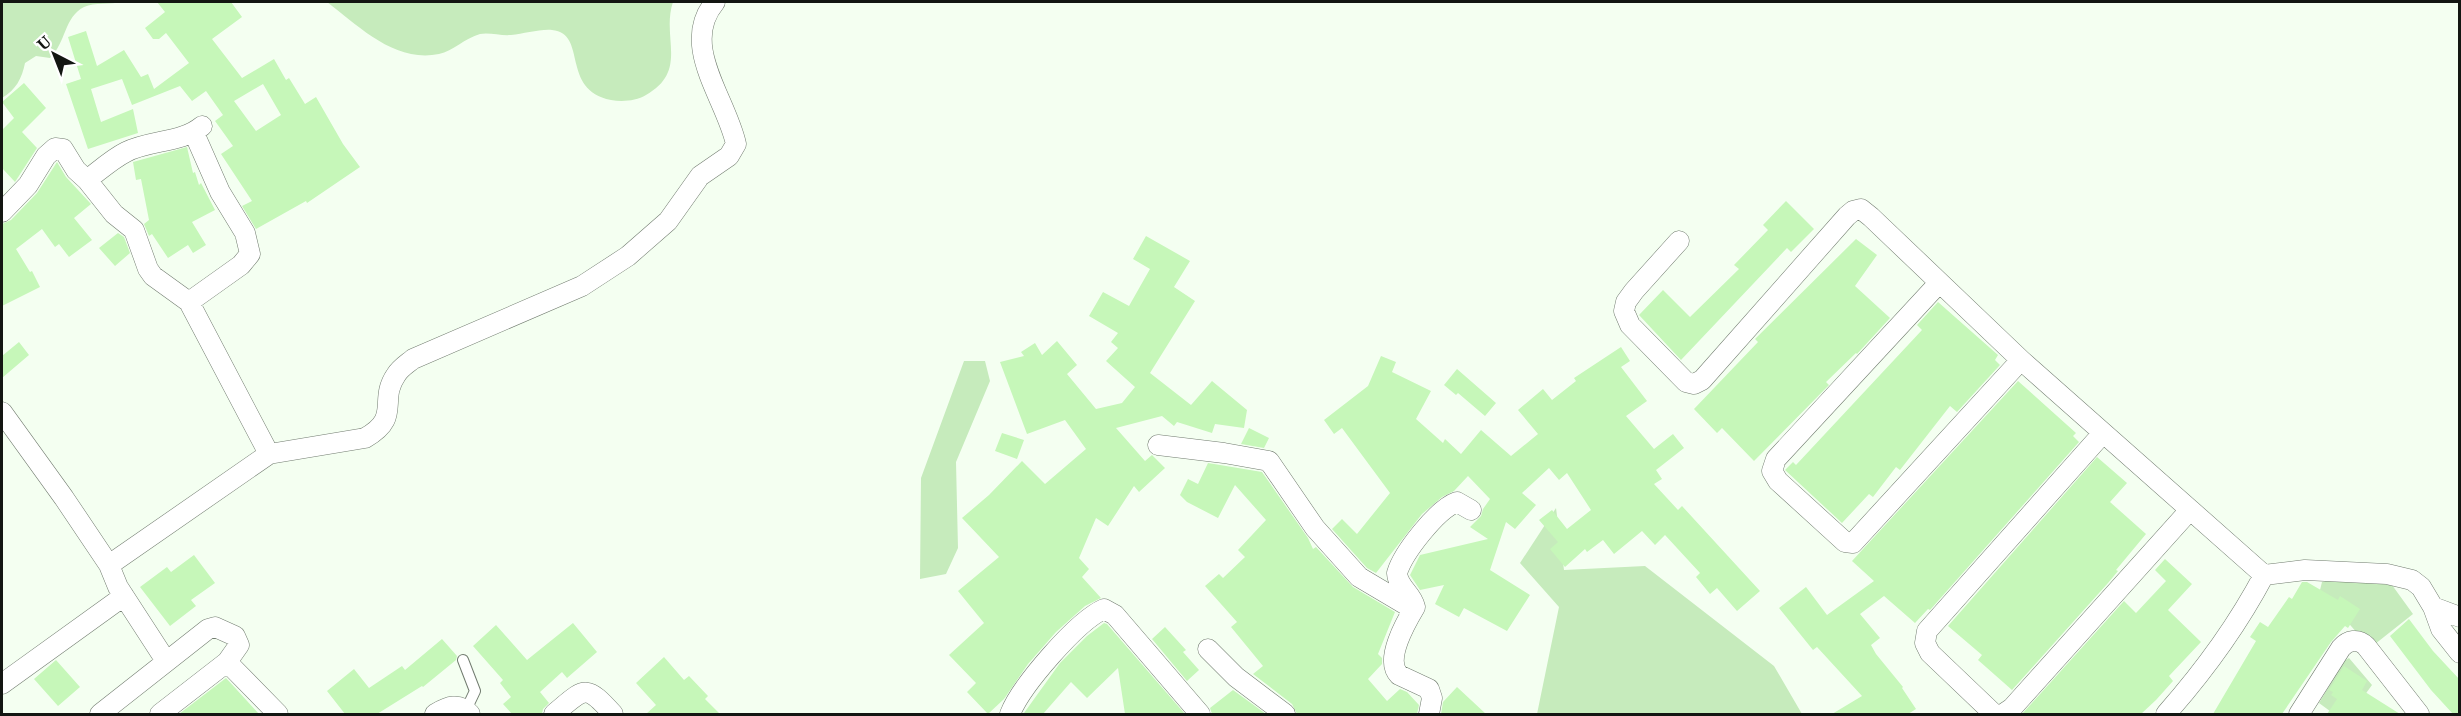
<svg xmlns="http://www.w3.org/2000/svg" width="2461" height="716" viewBox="0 0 2461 716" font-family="'Noto Serif',serif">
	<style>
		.green { fill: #c6ebbc }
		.building { fill: #c6f7b9; fill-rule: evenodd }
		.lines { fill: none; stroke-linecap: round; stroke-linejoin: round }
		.lane-casing { stroke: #727c70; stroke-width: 12 }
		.street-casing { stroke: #727c70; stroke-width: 21 }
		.lane { stroke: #fff; stroke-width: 10 }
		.street { stroke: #fff; stroke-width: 20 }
	</style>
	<rect width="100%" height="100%" fill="#f4fff1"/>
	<path class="green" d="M2 2H122C110 5 95 2 84 7 64 17 66 43 50 58L36 56 25 63C22 78 16 90 2 98Z
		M327 2H673C661 37 689 71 646 95 636 101 622 102 611 100 560 90 588 33 552 30 539 29 524 34 511 35 501 36 489 32 480 34 465 38 453 51 439 54 394 63 359 26 327 2Z
		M964 361H985L990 381 956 462 958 548 946 574 920 579 921 478Z
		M1556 508 1564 570 1645 566 1774 666 1802 714H1537L1559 607 1520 563Z
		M2334 579 2392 585 2413 614 2370 648 2320 590 2322 582Z
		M2349 658 2372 685 2351 714H2334L2319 703 2344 661Z"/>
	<path class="building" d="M157 2H231L242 17 212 39 242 78 274 59 286 80 289 78 305 104 316 97 343 144 360 167 307 203 306 201 256 229 242 206 252 201 221 154 233 146 215 121 223 115 206 91 192 101 180 86 132 105 122 79 91 89 101 122 133 109 138 133 88 149 66 84 81 79 68 37 86 31 97 66 124 50 141 77 148 74 154 89 189 63 166 33 159 39H153L145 28 165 12ZM263 84 281 115 256 131 234 101Z
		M24 83 46 108 22 132 37 148 15 182 2 168V130L14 118 2 102Z
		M187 147 193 173 195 172 199 185 201 183 215 210 192 222 206 245 193 253 188 245 168 258 152 234 149 236 144 224 149 220 141 179 136 180 133 162Z
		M57 162 66 177 91 204 74 218 92 240 69 257 59 244 55 247 42 229 16 249 30 272 32 271 40 287 2 306V224L11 220 37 193Z
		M1786 201 1814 229 1791 252 1787 248 1681 360 1639 315 1663 290 1690 317 1739 269 1734 265 1768 230 1763 225Z
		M118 233 124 237 130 253 115 266 99 248Z
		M1146 236 1190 261 1174 287 1195 301 1150 373 1191 405 1212 381 1247 410 1244 428 1215 424 1212 433 1177 422 1174 426 1162 416 1116 428 1145 461 1152 455 1165 468 1139 492 1134 486 1108 526 1096 518 1079 558 1089 569 1082 577 1101 598 1085 606 1056 632 1028 664 1004 699 988 714 967 692 976 683 949 655 984 623 958 591 999 557 962 518 989 495 1022 461 1045 484 1086 449 1065 420 1027 434 1000 362 1024 356 1021 352 1035 343 1042 355 1057 341 1077 365 1067 374 1096 409 1122 403 1135 387 1106 361 1118 348 1111 342 1118 333 1089 316 1103 292 1129 306 1150 269 1133 259Z
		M1856 239 1877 255 1855 286 1890 318 1857 354 1856 353 1826 382 1829 385 1754 461 1722 428 1717 433 1694 409 1758 342 1755 339Z
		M1938 302 1998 355 1995 360 2000 365 1957 412 1950 406 1900 470 1896 467 1873 497 1869 494 1842 523 1785 470 1793 462 1796 465 1922 330 1917 325Z
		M19 342 29 355 2 378V356Z
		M1621 347 1630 361 1621 367 1647 401 1626 416 1654 449 1673 434 1684 448 1656 470 1662 479 1654 484 1678 510 1682 506 1760 591 1737 611 1717 588 1710 594 1696 577 1700 573 1665 535 1655 545 1642 531 1614 554 1603 540 1587 552 1585 549 1565 567 1550 549 1558 542 1539 520 1552 510 1567 529 1591 510 1567 473 1559 480 1549 468 1522 493 1536 505 1515 529 1506 522 1490 570 1530 595 1507 631 1464 608 1459 617 1435 604 1444 585 1420 590 1410 575 1420 555 1488 539 1470 527 1481 516 1483 509 1490 499 1468 476 1454 491 1442 497 1422 514 1376 573 1367 568 1332 529 1342 519 1357 534 1390 493 1342 428 1334 434 1324 420 1368 386 1381 356 1396 362 1392 372 1431 391 1416 419 1443 443 1445 439 1461 454 1481 430 1511 456 1538 434 1518 410 1543 389 1552 400 1576 381 1574 378Z
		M1457 369 1496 403 1485 416 1458 393 1456 395 1444 385Z
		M2018 381 2076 433 2073 436 2079 442 1930 610 1928 609 1915 623 1884 596 1860 614 1880 638 1871 645 1876 654 1903 687 1902 688 1916 709 1908 714H1832L1862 696 1817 647 1813 650 1779 608 1806 587 1827 615 1874 581 1852 561Z
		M1249 428 1269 438 1264 448 1241 444Z
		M1002 433 1024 440 1017 459 995 451Z
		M2097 457 2127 483 2110 502 2146 534 2116 570 2118 571 2108 583 2012 690 1978 660 1982 655 1948 626Z
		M1208 463 1262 472 1308 538 1313 549 1316 547 1353 587 1395 612 1378 654 1382 658V664L1368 679 1387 701 1400 689 1407 692 1419 705 1417 714H1297L1292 704 1253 674 1263 666 1231 627 1237 622 1205 586 1219 574 1223 578 1245 557 1238 550 1266 520 1235 485 1218 518 1187 502 1180 495 1188 479 1198 484Z
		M194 555 215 583 191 600 196 606 170 626 140 587 167 567 171 572Z
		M2165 559 2192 584 2168 610 2201 642 2169 676 2173 681 2156 700 2141 714H2022L2124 601 2136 613 2166 581 2155 570Z
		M2302 582H2307L2338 600 2340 596 2360 609 2348 628 2345 626 2331 642 2282 714H2213L2256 641 2250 637 2260 622 2268 627 2289 597 2292 599Z
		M2409 619 2433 651 2460 680V714H2453L2431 690 2390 636Z
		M573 623 597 652 567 678 562 672 540 692 549 703 543 709 542 714H512L503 704 511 697 500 683 503 680 473 646 496 625 527 660Z
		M1104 623 1107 624 1185 714H1125L1118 668 1087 698 1071 682 1043 714 1024 713 1060 663 1087 636Z
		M1165 627 1186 650 1183 652 1199 670 1187 681 1152 639Z
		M442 639 457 656 456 660 423 687 422 686 377 714H345L327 691 354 669 369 688 402 666 405 670Z
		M664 657 684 680 689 676 708 696 705 699 720 714H646L656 705 636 683Z
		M56 660 80 687 58 706 34 679Z
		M2344 666 2367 681 2362 690 2400 714H2327L2337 699 2331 695 2333 692 2329 690Z
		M226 678 259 714H179Z
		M1457 687 1486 714H1441L1443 702Z
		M1233 690 1266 714H1212L1210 708Z"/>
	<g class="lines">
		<g class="lane-casing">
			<path id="lane" d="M463 660 475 691 466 710"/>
		</g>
		<g class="street-casing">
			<path id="street" d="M87 180C99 171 112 159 126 152 149 140 182 143 202 126
				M2 212 28 185 46 156 55 148 63 149 76 170 87 180 114 214 134 230 148 269 153 276 189 302 269 454
				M1679 241 1634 291 1626 302 1624 311 1630 325 1686 382 1694 384 1702 380 1847 216 1853 211 1861 209 1871 217 2021 360 2264 575 2305 570 2387 574 2412 580 2421 587 2433 607 2441 629 2460 653
				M1939 283 1776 459 1772 471 1778 481 1845 542 1853 543 2021 360
				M189 302 241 265 250 254 245 233 220 192 194 133
				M2 412 64 498 109 565 118 587 166 661
				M1158 445 1224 453 1269 461 1315 528 1359 577 1413 609
				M109 565 269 454 365 438C402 417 378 401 396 375 400 368 407 364 413 359L582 286 628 256 668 221 700 176 729 156 736 144C726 98 679 45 715 2
				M2433 607 2460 617
				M1208 649 1236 677 1285 714
				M227 662 278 714
				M2 684 124 596
				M100 714 208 629 215 627 235 636 239 645 227 662 160 714
				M435 714C448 706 459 702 470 714
				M554 714C585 688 585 683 613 714
				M1010 714C1021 686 1077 621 1104 609L1115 615 1200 714
				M1429 714 1432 698 1429 689 1399 675C1384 660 1406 622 1415 607 1412 593 1398 588 1397 573 1403 553 1437 509 1457 502L1471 510
				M1994 714 1930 653 1925 643 1927 631 2103 433
				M2003 714 2012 708 2189 511
				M2166 714C2204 671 2237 626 2264 575
				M2299 714 2341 648C2348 640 2358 638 2366 646L2419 714"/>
		</g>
		<use href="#lane" class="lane"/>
		<use href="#street" class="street"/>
	</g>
	<rect width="2461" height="716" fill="none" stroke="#131612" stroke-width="6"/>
	<g transform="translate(54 54) rotate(318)" stroke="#ffffff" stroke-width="4.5" paint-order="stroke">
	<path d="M0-4.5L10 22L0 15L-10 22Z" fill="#131612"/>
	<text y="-9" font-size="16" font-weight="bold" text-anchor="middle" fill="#131612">U</text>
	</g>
</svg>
